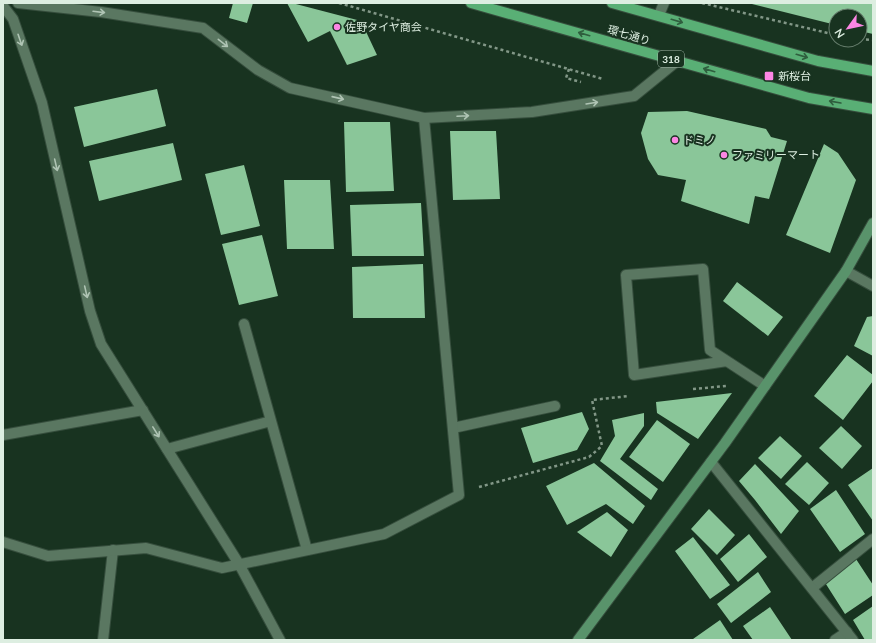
<svg xmlns="http://www.w3.org/2000/svg" width="876" height="643" viewBox="0 0 876 643" font-family="Lato,'Noto Sans JP',sans-serif">
	<style>
		.building { fill: #8ac699 }
		.lines { fill: none; stroke-linecap: round; stroke-linejoin: round }
		.lane-casing { stroke: #364e3d; stroke-width: 12 }
		.street-casing { stroke: #364e3d; stroke-width: 12 }
		.secondary-casing { stroke: #364e3d; stroke-width: 12 }
		.primary-casing { stroke: #364e3d; stroke-width: 12 }
		.path { stroke: #829787; stroke-width: 2.5; stroke-dasharray: 3 3; stroke-linecap: butt }
		.lane { stroke: #5a7761; stroke-width: 10 }
		.street { stroke: #5a7761; stroke-width: 10 }
		.secondary { stroke: #59936b; stroke-width: 10 }
		.primary { stroke: #59af75; stroke-width: 10 }
		.oneway { stroke: #afc4b4 }
		.oneway2 { stroke: #2f5e3e }
		.poi-dot { fill: #fc86e4; stroke: #183320; stroke-width: 1.5 }
		.labels { text-anchor: middle; stroke-width: 4; stroke-linejoin: round; paint-order: stroke }
		.shield { fill: #183320; stroke: #a2b6a7; stroke-width: 1 }
		.shield-label { font-size: 10px; font-weight: bold; fill: #ddeee1 }
		.poi-label { font-size: 11px; fill: #ddeee1; stroke: #183320; text-anchor: start }
		.street-label { font-size: 11px; fill: #ddeee1; stroke: #183320 }
	</style>
	<rect width="100%" height="100%" fill="#183320"/>
	<path class="building" d="M233 3H253L247 23 229 18Z
		M287 3H292L361 21 377 55 347 65 330 31 308 42Z
		M748 3H873V34L860 31V16H836V25Z
		M157 89 166 126 84 147 74 107Z
		M687 111 766 129 771 137 787 141 769 199 755 196 749 224 681 201 686 180 658 175 648 159 641 133 648 112Z
		M344 122H390L394 191 346 192Z
		M450 131H496L500 199 453 200Z
		M173 143 182 180 99 201 89 161Z
		M824 144 838 153 856 180 830 253 786 235Z
		M244 165 260 226 221 235 205 174Z
		M284 180H330L334 249H287Z
		M421 203 424 256H352L350 205Z
		M262 235 278 296 239 305 222 244Z
		M423 264 425 318H353L352 267Z
		M737 282 783 317 768 336 723 301Z
		M873 316V356L854 346 867 317Z
		M847 355 873 375V381L843 420 814 396Z
		M732 393 698 439 657 413 656 402Z
		M582 412 589 429 577 450 533 463 521 428Z
		M644 413V426L620 459 658 489 651 500 600 461 615 436 612 420Z
		M657 420 690 444 663 482 629 457Z
		M841 426 862 446 842 469 819 448Z
		M780 436 802 456 781 479 758 458Z
		M807 462 829 483 809 505 785 484Z
		M594 463 645 506 633 524 606 504 567 525 546 486Z
		M755 464 799 511 781 534 755 500 739 481Z
		M873 468V521L848 485Z
		M836 490 865 534 840 552 810 509Z
		M709 509 735 535 717 555 691 529Z
		M607 512 628 530 611 557 577 532Z
		M749 534 767 557 738 582 720 559Z
		M693 537 730 585 710 599 675 551Z
		M856 559 873 585V595L845 614 824 581Z
		M758 572 771 592 731 623 717 604Z
		M873 606V640H865L853 620Z
		M770 607 792 640H753L743 626Z
		M720 620 733 640H694L693 639Z"/>
	<g class="lines">
		<g class="lane-casing">
			<path id="lane" d="M244 324 307 550
				M727 361 634 375 626 275 703 269 710 350 765 386
				M453 428 555 406
				M167 449 271 421
				M812 588 873 539
				M103 640 113 550
				M835 640 847 632"/>
		</g>
		<g class="street-casing">
			<path id="street" d="M18 3 101 12 203 28 258 70 290 88 424 118 532 112 634 96 677 61
				M3 6 13 19 42 103 90 311 101 344 239 564 280 640
				M659 15 664 3
				M846 271 873 286
				M3 435 143 410
				M711 462 853 640
				M3 542 48 556 146 548 222 568 384 534 459 495 424 118"/>
		</g>
		<g class="secondary-casing">
			<path id="secondary" d="M578 640 725 443 846 271 873 223"/>
		</g>
		<g class="primary-casing">
			<path id="primary" d="M471 3 809 98 873 109
				M612 3 818 61 873 71"/>
		</g>
		<path class="path" d="M339 3 603 79
			M702 3 836 35
			M860 39 873 40
			M569 69 566 78 581 82
			M693 389 726 386
			M479 487 589 457 602 446 592 400 629 396"/>
		<use href="#lane" class="lane"/>
		<use href="#street" class="street"/>
		<use href="#secondary" class="secondary"/>
		<use href="#primary" class="primary"/>
	</g>
	<defs><path id="oneway-shaft" d="M-6 0H5M1.5-3L5.5 0L1.5 3" fill="none" stroke-width="1.6" stroke-linecap="round" stroke-linejoin="round"/></defs>
	<g class="oneway">
		<use href="#oneway-shaft" transform="translate(99 12) rotate(7)"/>
		<use href="#oneway-shaft" transform="translate(20 40) rotate(71)"/>
		<use href="#oneway-shaft" transform="translate(223 43) rotate(38)"/>
		<use href="#oneway-shaft" transform="translate(338 98) rotate(13)"/>
		<use href="#oneway-shaft" transform="translate(592 103) rotate(-9)"/>
		<use href="#oneway-shaft" transform="translate(463 116) rotate(-3)"/>
		<use href="#oneway-shaft" transform="translate(56 165) rotate(77)"/>
		<use href="#oneway-shaft" transform="translate(86 292) rotate(77)"/>
		<use href="#oneway-shaft" transform="translate(156 432) rotate(58)"/>
	</g>
	<g class="oneway2">
		<use href="#oneway-shaft" transform="translate(677 21) rotate(16)"/>
		<use href="#oneway-shaft" transform="translate(584 34) rotate(-164)"/>
		<use href="#oneway-shaft" transform="translate(802 56) rotate(16)"/>
		<use href="#oneway-shaft" transform="translate(709 70) rotate(-164)"/>
		<use href="#oneway-shaft" transform="translate(835 102) rotate(-170)"/>
	</g>
	<g class="poi-dot">
		<circle cx="337" cy="27" r="4"/>
		<rect x="764" y="71" width="10" height="10" rx="2"/>
		<circle cx="675" cy="140" r="4"/>
		<circle cx="724" cy="155" r="4"/>
	</g>
	<g class="labels">
		<rect class="shield" x="658" y="51" width="26" height="16" rx="3"/>
		<g class="shield-label">
			<text x="671" y="63">318</text>
		</g>
		<g class="poi-label">
			<text x="345" y="31">佐野タイヤ商会</text>
			<text x="778" y="80">新桜台</text>
			<text x="683" y="144">ドミノ</text>
			<text x="732" y="159">ファミリーマート</text>
		</g>
		<g class="street-label">
			<text transform="translate(629 35) rotate(16)" y="4">環七通り</text>
		</g>
	</g>
	<rect width="876" height="643" fill="none" stroke="#ddeee1" stroke-width="8"/>
	<g transform="translate(848 28) rotate(237)"><circle r="19" fill="#183320" stroke="#677e6d"/>
	<path d="M0-3L7 15L0 10L-7 15Z" fill="#fc86e4"/>
	<text y="-6" font-size="11" font-weight="bold" text-anchor="middle" fill="#ddeee1">N</text>
	</g>
</svg>
